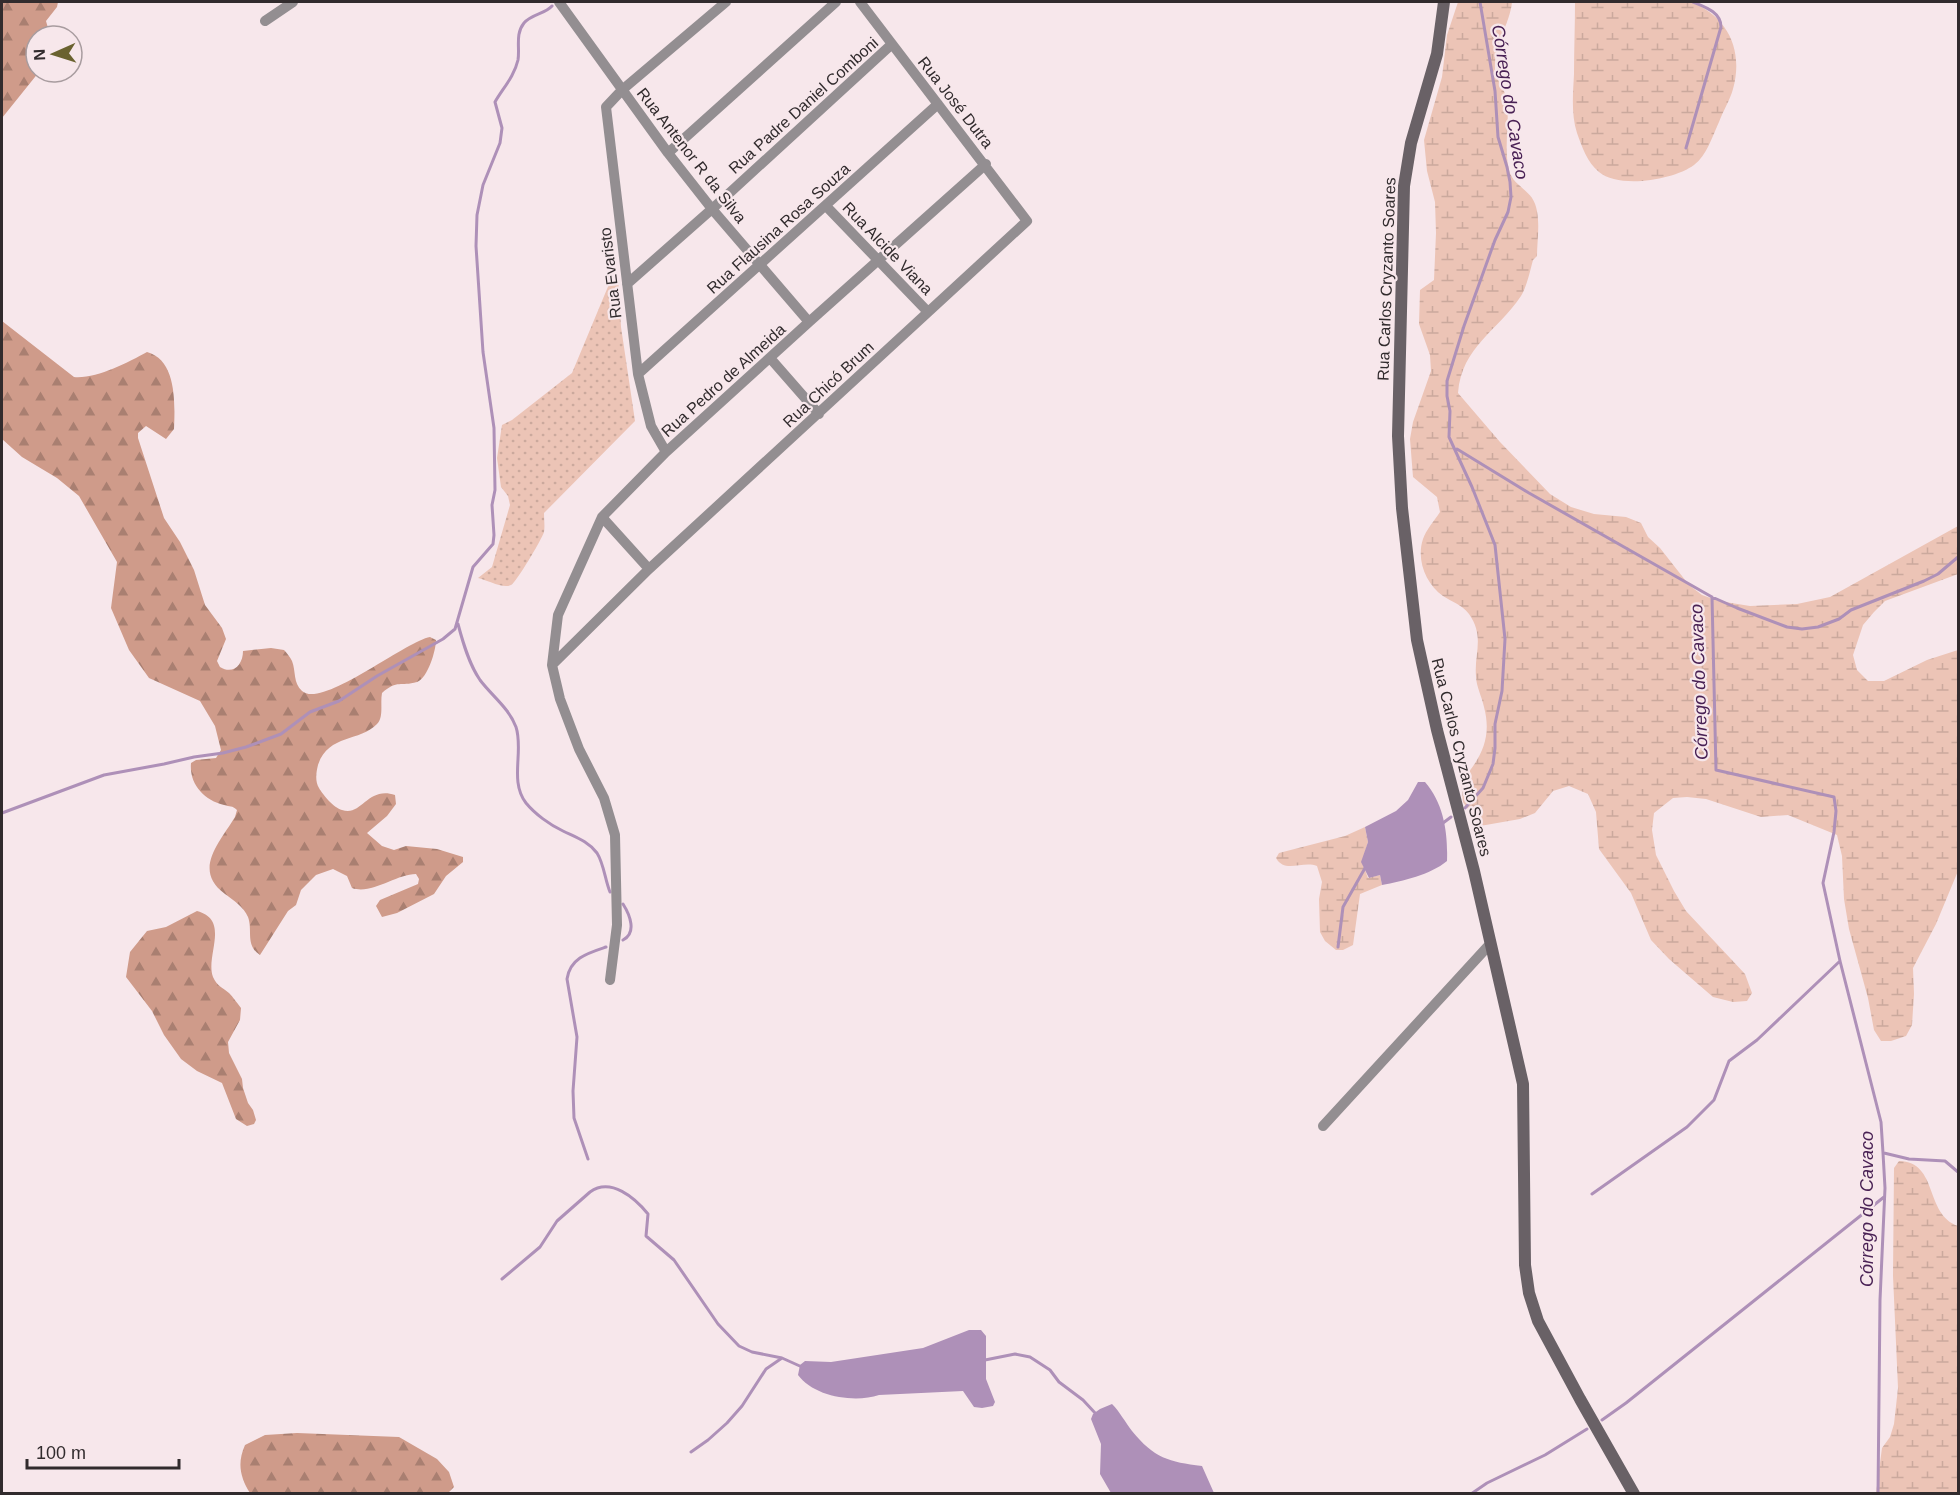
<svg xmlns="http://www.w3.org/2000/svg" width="1960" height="1495" viewBox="0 0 1960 1495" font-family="Helvetica,sans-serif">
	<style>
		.grass { fill: url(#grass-dots) }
		.forest { fill: url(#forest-firs) }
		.wetland { fill: url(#wetland-marsh) }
		.water { fill: #ae90b8 }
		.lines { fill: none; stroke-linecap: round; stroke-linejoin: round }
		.stream { stroke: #ae90b8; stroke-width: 3 }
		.street { stroke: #938e91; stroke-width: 10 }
		.secondary { stroke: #696166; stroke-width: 12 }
		.labels { text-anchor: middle; stroke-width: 4.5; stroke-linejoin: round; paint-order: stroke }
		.street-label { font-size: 16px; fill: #312b2d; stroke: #f7e7eb }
		.water-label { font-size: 18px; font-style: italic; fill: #492154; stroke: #f7e7eb }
	</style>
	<defs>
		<pattern id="grass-dots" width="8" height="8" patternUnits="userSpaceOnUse" patternTransform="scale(1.5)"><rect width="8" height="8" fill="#ecc4b6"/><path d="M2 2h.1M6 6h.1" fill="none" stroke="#cba99d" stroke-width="1.8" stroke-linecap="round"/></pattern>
		<pattern id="forest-firs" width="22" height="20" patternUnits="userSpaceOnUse" patternTransform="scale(1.5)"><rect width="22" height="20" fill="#cf9b8a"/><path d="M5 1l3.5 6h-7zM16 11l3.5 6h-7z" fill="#a97f71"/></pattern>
		<pattern id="wetland-marsh" width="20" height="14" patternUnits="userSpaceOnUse" patternTransform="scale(1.5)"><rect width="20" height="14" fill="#ecc4b6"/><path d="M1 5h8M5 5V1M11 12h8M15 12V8" fill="none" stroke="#cba99d"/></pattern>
	</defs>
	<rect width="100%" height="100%" fill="#f7e7eb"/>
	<path class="grass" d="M612 277H618L621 327 635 421 544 513C544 519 545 527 544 532 542 539 516 583 511 585 503 589 487 580 478 578L492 567 510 505 508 496 501 487 497 458 502 425 512 420 572 373Z"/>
	<path class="forest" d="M2 2H58L57 7 46 21 48 28 55 36H36V72H39L2 118Z
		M2 321 74 377C96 379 127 363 147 352 177 360 175 404 174 429L166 439 146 426 138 433V438L164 518 180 542 194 570 205 605 222 628 226 639 217 661 220 667C233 675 243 665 243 651L271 648 284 650C287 653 290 657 292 661 296 671 293 683 302 691 322 709 404 642 430 637L436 640C436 650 428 678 417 682 400 687 398 679 382 693 380 703 384 717 377 724 360 742 328 734 318 765 316 773 315 781 319 788 323 795 334 808 342 810 362 817 367 786 395 795L396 804 387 816 367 833 382 846 394 850 406 846 437 849 463 857V862L446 876 434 894 397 913 382 917 376 906 380 900 418 884 419 879 416 874C396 874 372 895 352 888L347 876 333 869 316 875 301 890 296 905 288 911 260 955C245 945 253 931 248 917 244 907 233 900 225 894 192 870 220 842 235 817L237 810C232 805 230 807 224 805 204 800 189 784 191 763L196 760 216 758 221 750 215 726 200 701 149 678 129 650 111 608 117 562 79 496 57 478 22 457 2 439Z
		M197 911C231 920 205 956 213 977 217 986 222 987 229 993 233 997 237 1003 241 1008L240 1020 228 1042 229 1053 242 1079 243 1088 248 1103 253 1110 256 1120 254 1124 247 1126 236 1119 222 1083 197 1071 181 1059 164 1035 152 1011 126 977 130 952 147 931 166 927Z
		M297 1433 399 1437 437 1459 449 1472 454 1487 447 1494 250 1493C240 1477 237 1463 245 1445L265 1435Z"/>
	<path class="wetland" d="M1458 2H1512C1510 23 1496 41 1495 63 1494 80 1503 84 1506 97 1511 121 1503 145 1509 170 1512 183 1524 187 1532 198 1542 213 1537 239 1537 256L1533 260C1530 271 1527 286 1521 296 1497 332 1462 346 1458 393L1500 442 1550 494 1571 507 1594 514 1626 517 1641 523 1648 537 1660 548 1689 585 1702 595 1719 601 1750 606 1797 604 1830 597 1958 526V574L1885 601 1874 612 1863 625 1853 655 1857 670 1868 681H1884L1927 660 1958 650V871L1936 924 1913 968 1914 994 1912 1025 1906 1036 1891 1041H1881L1874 1030 1868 998 1849 929 1844 899 1842 856 1837 835 1788 815 1761 817 1706 799 1687 797 1673 798 1654 813 1652 830 1656 855 1674 891 1686 911 1745 974 1752 993 1747 1001 1733 1002 1713 997 1669 959 1651 940 1631 893 1599 849 1596 812 1588 794 1569 786 1553 791 1535 813 1520 819 1480 826 1463 802 1461 781C1482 758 1492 737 1484 707 1482 697 1476 686 1476 676 1474 653 1485 637 1469 614 1461 604 1452 602 1443 596 1426 584 1416 560 1423 539 1426 530 1434 521 1440 512L1437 497 1413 477 1410 439 1413 422 1431 371 1430 355 1419 324 1420 290 1434 280 1436 233 1435 202 1427 171 1424 140 1442 77 1447 35Z
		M1575 2H1690C1727 15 1744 50 1733 89 1730 100 1723 111 1719 122 1712 137 1707 155 1694 165 1674 180 1619 189 1599 172 1587 162 1582 147 1577 133 1571 114 1573 94 1574 74 1574 50 1575 26 1575 2Z
		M1365 827 1368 842 1362 862 1368 878 1380 875 1382 885 1360 894 1353 945 1343 950H1336L1325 941 1320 932 1319 899 1322 882 1317 866C1303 860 1285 874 1276 858L1279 853 1345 836Z
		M1899 1161C1939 1162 1924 1214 1958 1226V1493H1876L1882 1448 1890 1437 1894 1424 1898 1388 1893 1276 1894 1168Z"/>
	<path class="water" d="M1418 782H1425C1444 804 1448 833 1447 861 1430 875 1403 881 1382 885L1380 875 1369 878 1361 862 1368 842 1365 827 1396 811 1408 800Z
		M969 1330H981L986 1336V1379L995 1402 993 1406 982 1408 974 1407 963 1391 879 1395C855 1403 814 1397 798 1375L800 1365 805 1361 831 1362 923 1348Z
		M1112 1404C1120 1412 1125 1422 1132 1431 1154 1458 1169 1462 1202 1466L1214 1493H1111L1100 1474 1101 1444 1091 1419 1093 1414 1100 1409Z"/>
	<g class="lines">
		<path class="stream" d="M1686 148 1721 27C1721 12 1705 7 1693 2
			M1457 449 1529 493 1712 597 1737 608 1787 627 1802 629 1818 627 1839 619 1851 610 1924 581 1938 574 1958 557
			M1712 597 1716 770 1834 797 1836 811 1834 832 1823 883 1840 961 1881 1122 1883 1153 1885 1188 1880 1300 1878 1494
			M458 624C463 643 469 664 480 680 492 696 509 708 516 727 524 751 509 781 526 803 535 814 550 825 563 831 575 837 588 841 597 853 604 864 605 880 610 892
			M1465 808 1483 788 1493 764 1495 748V724L1502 691 1505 639 1495 545 1472 487 1449 437 1450 411 1447 396V381L1464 326 1495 240 1508 212 1511 197 1510 182 1507 167 1498 137 1495 91 1480 2
			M2 813 104 775 164 764 194 757 223 753 246 747 281 734 310 712 339 701 377 676 443 639 455 629 473 567 493 544 494 535 492 505 495 490 494 428 483 352 476 246 477 215 483 185 500 143 502 128 495 102C503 88 514 77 518 60 520 48 515 34 524 23 532 14 545 14 552 6
			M1443 823 1451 817
			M623 940C637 933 630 915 623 904
			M1338 947 1343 907 1365 868
			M1884 1153 1909 1159 1945 1161 1958 1172
			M588 1159 574 1118 573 1091 577 1037 567 979C570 958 588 953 606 947
			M1592 1194 1687 1127 1714 1100 1729 1061 1757 1040 1840 961
			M502 1279 540 1247 557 1221 590 1192C611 1177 635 1198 648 1214L646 1236 674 1260 718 1324 739 1346 752 1352 782 1358 802 1367
			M985 1360 1015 1354 1030 1357 1050 1370 1059 1382 1083 1400 1096 1414
			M1602 1420 1626 1403 1884 1197
			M691 1452 708 1440 727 1423 742 1406 766 1369 782 1358
			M1471 1494 1487 1483 1545 1455 1587 1429"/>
		<path class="street" d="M559 2 668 153 712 209 809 322
			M265 21 293 2
			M668 153 836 2
			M826 206 928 312
			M627 284 712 209 892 44
			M770 358 819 414
			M638 374 938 104
			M666 452 651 426 638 374 606 107 622 90 726 2
			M602 517 649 569
			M552 665 649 569 1027 221 860 2
			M610 980 617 925 615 835 604 798 579 749 560 699 552 665 558 615 602 517 666 452 809 322 986 164
			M1323 1126 1491 943"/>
		<path class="secondary" d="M1444 2 1437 54 1411 143 1404 186 1398 436 1402 508 1417 640 1437 730 1474 871 1523 1084 1525 1265 1529 1293 1538 1321 1580 1399 1634 1494"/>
	</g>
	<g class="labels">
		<g class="street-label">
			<text transform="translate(956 102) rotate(52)" y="6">Rua José Dutra</text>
			<text transform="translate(803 105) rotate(-42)" y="6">Rua Padre Daniel Comboni</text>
			<text transform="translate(692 155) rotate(52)" y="6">Rua Antenor R da Silva</text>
			<text transform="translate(778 228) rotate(-42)" y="6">Rua Flausina Rosa Souza</text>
			<text transform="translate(888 248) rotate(46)" y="6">Rua Alcide Viana</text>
			<text transform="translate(610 273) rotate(-97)" y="6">Rua Evaristo</text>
			<text transform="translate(1386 279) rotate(-88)" y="6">Rua Carlos Cryzanto Soares</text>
			<text transform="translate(723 380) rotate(-42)" y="6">Rua Pedro de Almeida</text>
			<text transform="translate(828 384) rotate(-43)" y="6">Rua Chicó Brum</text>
			<text transform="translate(1462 757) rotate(76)" y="6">Rua Carlos Cryzanto Soares</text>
		</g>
		<g class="water-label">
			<text transform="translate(1510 102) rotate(81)" y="6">Córrego do Cavaco</text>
			<text transform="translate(1699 682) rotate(-92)" y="6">Córrego do Cavaco</text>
			<text transform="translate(1867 1209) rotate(-90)" y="6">Córrego do Cavaco</text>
		</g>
	</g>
	<rect width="1960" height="1495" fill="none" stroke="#312b2d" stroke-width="6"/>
	<g transform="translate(54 54) rotate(267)"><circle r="28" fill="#f7e7eb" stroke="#a89c9f" stroke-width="1.5"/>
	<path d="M0-4.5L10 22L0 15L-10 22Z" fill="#6a622f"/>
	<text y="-9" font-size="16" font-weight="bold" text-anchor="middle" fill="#312b2d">N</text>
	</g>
	<path d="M27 1459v9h152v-9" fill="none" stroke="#312b2d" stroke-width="3"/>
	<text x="36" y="1459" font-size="18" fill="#312b2d" stroke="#f7e7eb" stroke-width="4.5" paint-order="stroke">100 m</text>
</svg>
